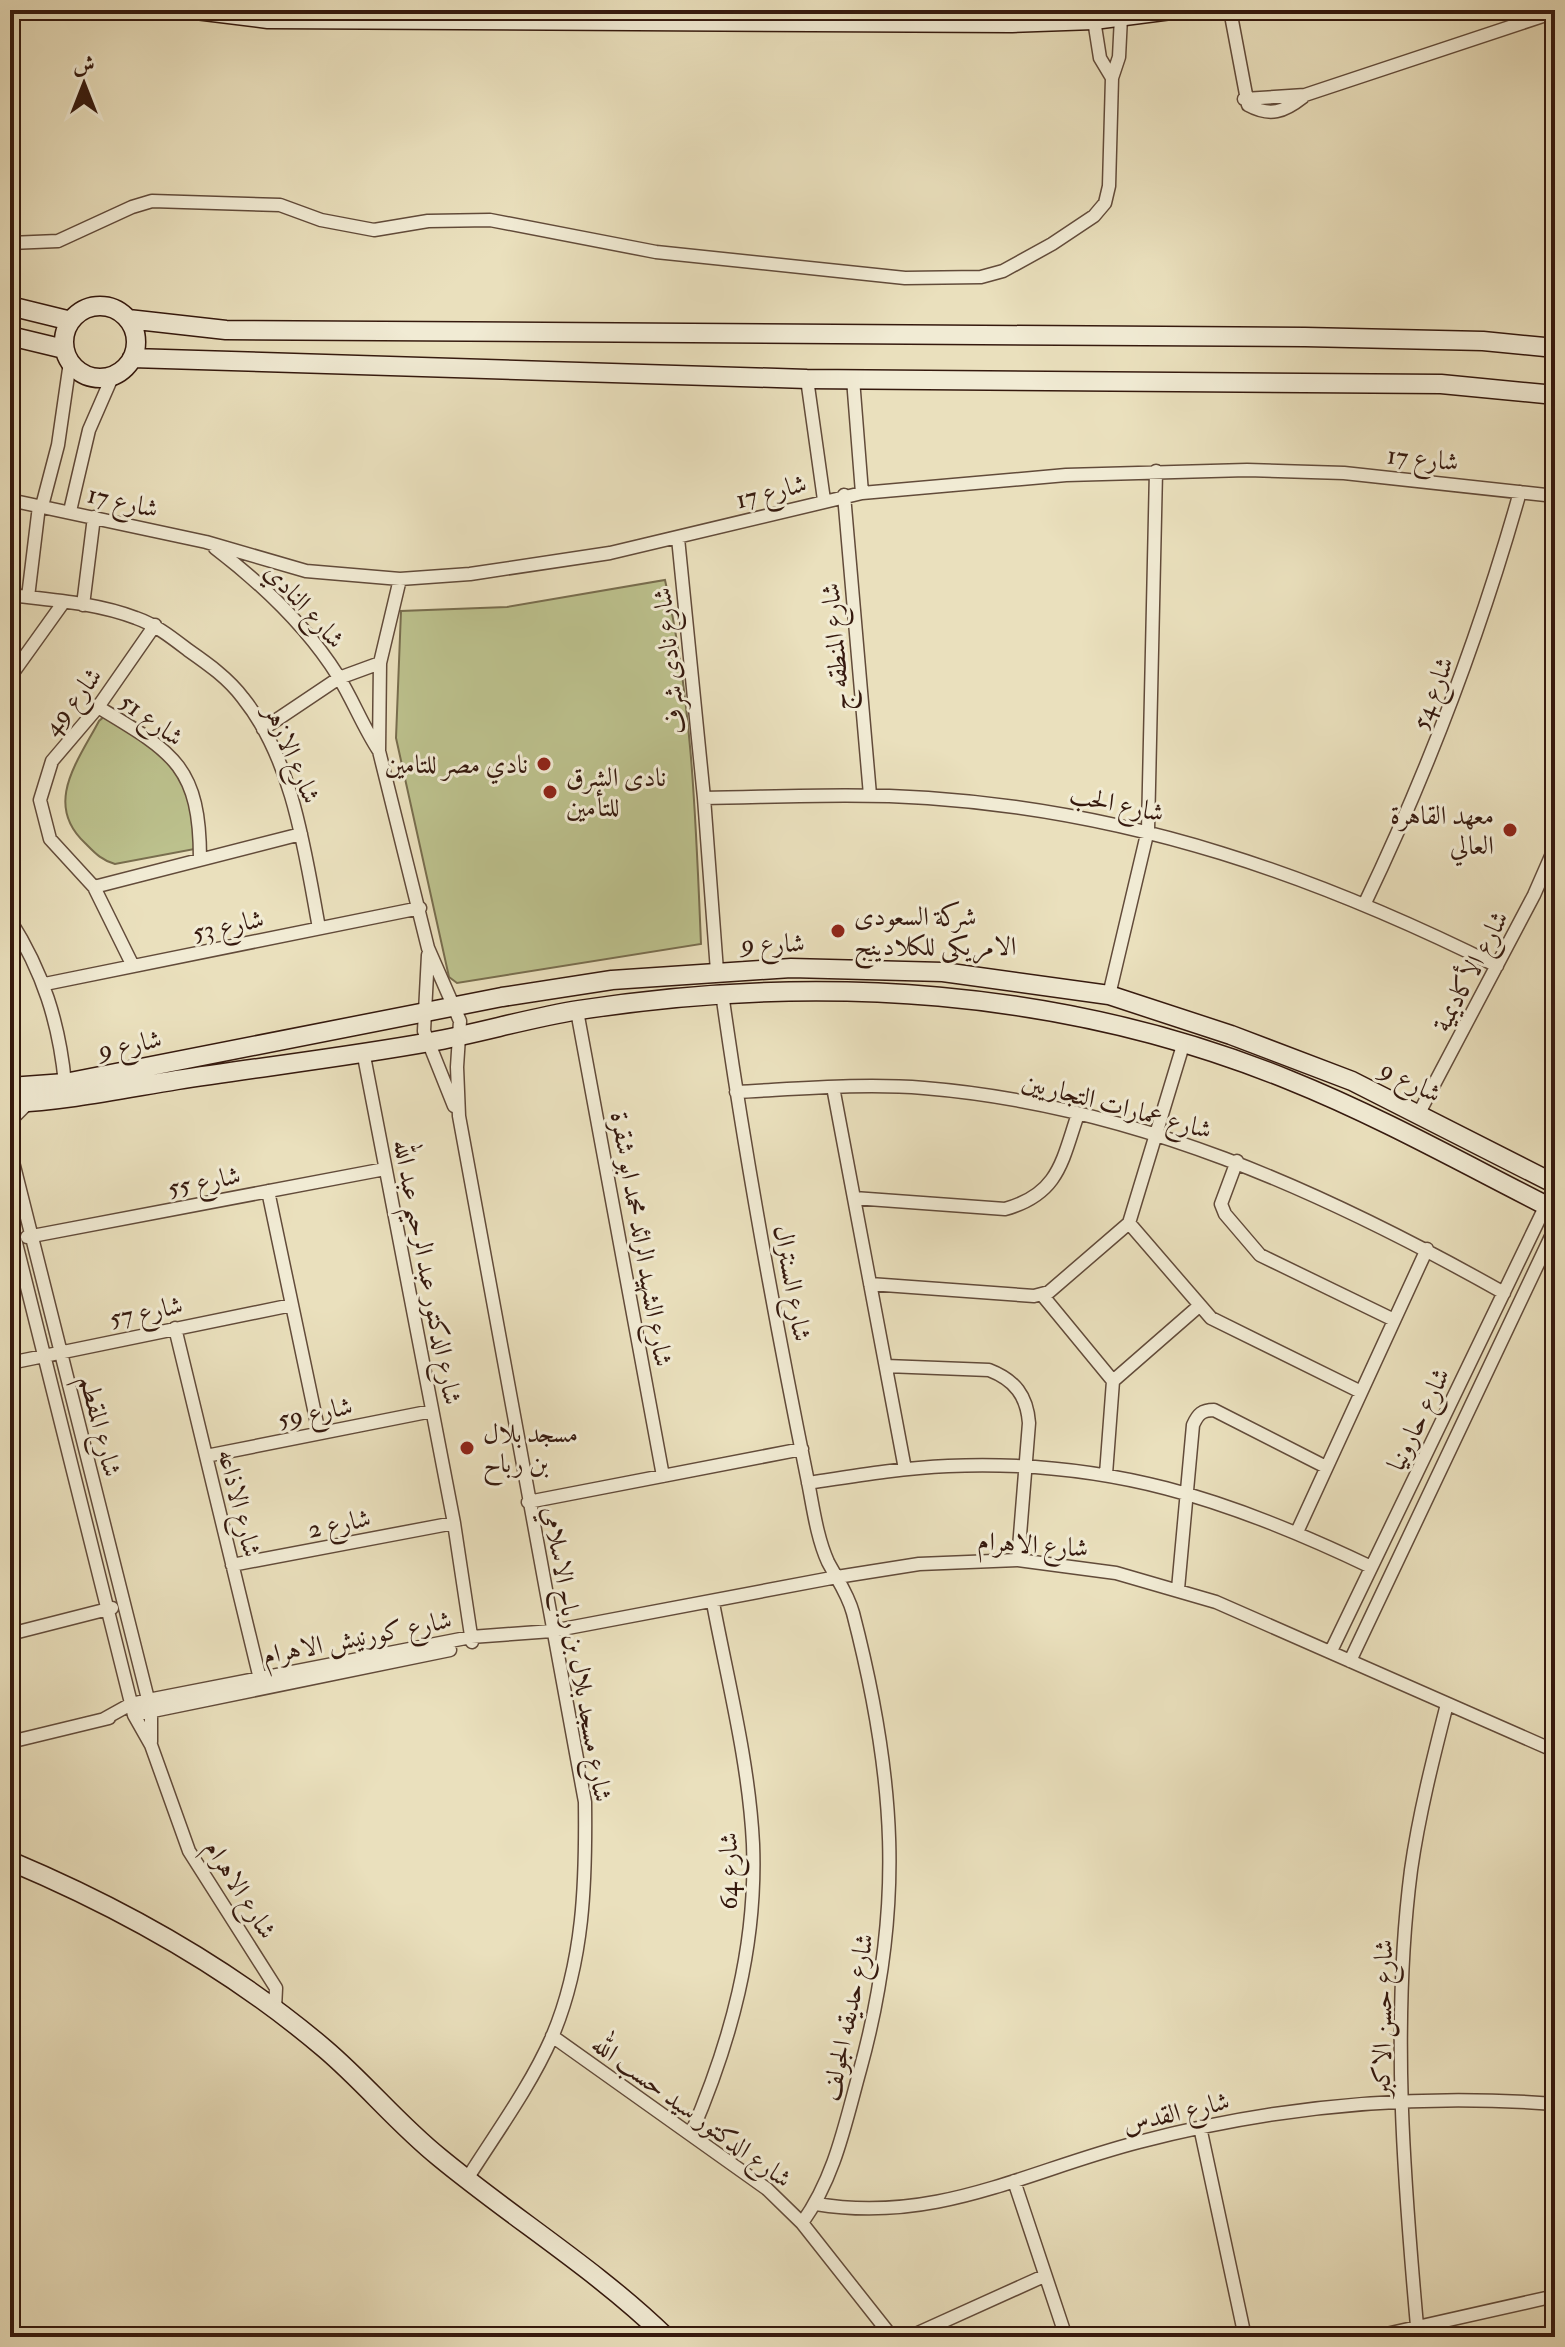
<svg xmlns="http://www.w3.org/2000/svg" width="1565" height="2347" viewBox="0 0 1565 2347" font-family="'IM FELL Double Pica',Amiri,serif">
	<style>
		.green { fill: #bcc18d; stroke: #786d4e; stroke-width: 2 }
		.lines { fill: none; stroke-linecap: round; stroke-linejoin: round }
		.street-casing { stroke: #624b3a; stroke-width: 15 }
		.secondary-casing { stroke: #35190e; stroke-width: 21 }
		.street { stroke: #f1ebd4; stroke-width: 12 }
		.secondary { stroke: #f1ebd4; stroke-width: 18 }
		.poi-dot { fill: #8f2418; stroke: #f1ebd4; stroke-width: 3 }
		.labels { text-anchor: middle; stroke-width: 6; stroke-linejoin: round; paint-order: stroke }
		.street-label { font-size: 26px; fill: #35190e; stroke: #f1ebd4 }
		.poi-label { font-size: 26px; fill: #35190e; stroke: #f1ebd4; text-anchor: start }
	</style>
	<rect width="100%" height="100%" fill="#eae0bd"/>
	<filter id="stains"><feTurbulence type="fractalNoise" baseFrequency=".0025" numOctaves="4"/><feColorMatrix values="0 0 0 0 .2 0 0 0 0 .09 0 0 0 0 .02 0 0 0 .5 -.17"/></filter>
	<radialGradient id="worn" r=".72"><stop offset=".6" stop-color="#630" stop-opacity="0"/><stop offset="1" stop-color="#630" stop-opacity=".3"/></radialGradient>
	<path class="green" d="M665 580C692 698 696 823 701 944L457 983 449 977 396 738 401 611 507 607Z
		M106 715C186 743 187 770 200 848L115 864C101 860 95 853 85 843 43 804 78 761 99 721Z"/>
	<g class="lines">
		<g class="street-casing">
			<path id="street" d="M1230 10 1248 105C1270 117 1284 112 1303 97
				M1094 20 1100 58 1112 78
				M1244 99 1305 95 1555 12
				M10 243 58 241 132 207 152 201 280 205 321 220 374 230 428 221 490 220 656 252 905 278 981 277 1003 271 1052 244 1094 216 1105 203 1109 186 1112 78 1119 57 1121 17
				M807 379 824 500
				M853 379 862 493
				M844 495 870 795
				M10 500 206 542 306 571 400 579 470 574 610 553 862 493 1066 475 1247 470 1344 473 1555 496
				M42 506 58 445 70 362
				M70 511 89 430 113 375
				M678 538 704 798 717 971
				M215 548C262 584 306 625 338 676 353 700 363 727 379 751
				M400 579 380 663 379 751 428 948 460 1021 457 1067 459 1116 585 1802C586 1881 584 1962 552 2037 530 2087 496 2133 467 2179
				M10 595C52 600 97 603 136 618 156 625 171 637 188 650 208 664 228 678 243 698 293 760 305 852 319 928
				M28 597 39 506
				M83 605 94 517
				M10 677 63 603
				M98 707C173 752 200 766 200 859
				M263 729 339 678 380 663
				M704 798C779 797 854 793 928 798 1134 812 1314 875 1497 966
				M94 887 301 834
				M1365 903C1429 769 1480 634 1520 492
				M10 920C43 972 59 1022 65 1083
				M428 955 424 1031 454 1106
				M133 966 94 887 50 839 40 800 52 761 98 707 155 625
				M45 984 420 908
				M722 993C745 1157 775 1320 808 1482 813 1507 817 1538 828 1562 837 1579 848 1594 853 1613 895 1775 905 1907 860 2070 845 2124 835 2177 802 2223
				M1109 995 1148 830 1156 471
				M577 1011 663 1476
				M363 1051 454 1523 472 1642
				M833 1087 905 1469
				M736 1092C798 1089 862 1083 924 1088 1133 1105 1323 1191 1504 1293
				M1419 1113 1534 895 1555 847
				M10 1127 15 1116 29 1102
				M10 1150 151 1711V1742
				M1237 1161 1221 1204 1225 1214 1260 1255 1394 1320
				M268 1191 319 1433
				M854 1198 1005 1209C1059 1194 1062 1161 1078 1114
				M10 1219 134 1715 151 1745 189 1851 276 1988 275 2009
				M1129 1223 1211 1318 1361 1392
				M27 1237 385 1169
				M870 1284 1034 1296 1049 1292 1129 1223 1184 1042
				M1043 1296 1113 1381 1106 1474
				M175 1328 261 1683
				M10 1363 292 1305
				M886 1366 989 1370C1015 1380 1027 1396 1029 1423L1018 1560
				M1113 1381 1199 1306
				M206 1456 432 1411
				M808 1483C854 1476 901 1468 948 1466 1108 1459 1229 1499 1371 1567
				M528 1502 802 1449
				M1297 1532 1427 1249
				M232 1565 454 1523
				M1178 1589 1193 1425C1198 1414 1202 1410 1214 1410L1326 1467
				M10 1634 112 1608
				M1331 1651 1546 1205
				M1350 1661 1555 1228
				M143 1713 450 1650
				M104 1719 131 1704 148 1700 471 1637 552 1631 837 1577 919 1564 1018 1560 1116 1573 1216 1602 1555 1751
				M10 1742 109 1718
				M552 2036 767 2189 802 2223 892 2337
				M1200 2127 1245 2337
				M691 2134C731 2041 757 1946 753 1844 749 1763 728 1682 713 1603
				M1014 2181 1066 2337
				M816 2204C937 2224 1026 2171 1139 2142 1276 2106 1415 2093 1555 2104
				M909 2337 1044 2276
				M1373 2337 1555 2296
				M1418 2337C1404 2183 1391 2025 1411 1870 1419 1814 1433 1759 1447 1704"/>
		</g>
		<g class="secondary-casing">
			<path id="secondary" d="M196 10 268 19 1012 23 1094 20 1171 10
				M10 306 71 321
				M64 342a36 36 0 1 1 72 0a36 36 0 1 1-72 0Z
				M128 319 226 330 1305 337 1483 341 1555 348
				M10 336 64 349
				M132 358 807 379 1441 384 1555 395
				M10 1087 65 1083 502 997 612 980 791 968 943 972 1109 995 1231 1035 1352 1081 1555 1184
				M10 1103C66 1101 122 1089 177 1080 261 1067 346 1057 430 1042 480 1033 529 1018 579 1010 818 973 1063 988 1289 1080 1381 1117 1466 1165 1555 1210
				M10 1861C124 1909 230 1968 325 2049 365 2083 398 2124 439 2157 514 2219 596 2269 666 2337"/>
		</g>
		<use href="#street" class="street"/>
		<use href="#secondary" class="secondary"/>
	</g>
	<g class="poi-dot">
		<circle cx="544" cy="764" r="8"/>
		<circle cx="550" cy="792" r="8"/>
		<circle cx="1510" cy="830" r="8"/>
		<circle cx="838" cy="931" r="8"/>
		<circle cx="467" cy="1448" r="8"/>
	</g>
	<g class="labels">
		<g class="street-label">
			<text transform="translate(1423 458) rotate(6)" y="9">شارع 17</text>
			<text transform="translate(771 491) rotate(-14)" y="9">شارع 17</text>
			<text transform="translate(123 501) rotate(13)" y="9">شارع 17</text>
			<text transform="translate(305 605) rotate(48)" y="9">شارع النادي</text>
			<text transform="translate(835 647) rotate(-95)" y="9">شارع المنطقه ج</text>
			<text transform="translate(669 661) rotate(-96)" y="9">شارع نادى شرف</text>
			<text transform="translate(1432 693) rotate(-69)" y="9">شارع 54</text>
			<text transform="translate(72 701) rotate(-52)" y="9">شارع 49</text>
			<text transform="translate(152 719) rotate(36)" y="9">شارع 51</text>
			<text transform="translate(293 754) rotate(67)" y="9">شارع الازهر</text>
			<text transform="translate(1117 803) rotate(12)" y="9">شارع الحب</text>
			<text transform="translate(228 925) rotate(-12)" y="9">شارع 53</text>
			<text transform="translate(773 943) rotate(-1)" y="9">شارع 9</text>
			<text transform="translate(1470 971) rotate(-62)" y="9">شارع الأكاديمية</text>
			<text transform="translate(130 1044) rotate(-11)" y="9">شارع 9</text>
			<text transform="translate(1411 1081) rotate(26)" y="9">شارع 9</text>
			<text transform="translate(1117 1105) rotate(15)" y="9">شارع عمارات التجاريين</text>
			<text transform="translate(204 1181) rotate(-11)" y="9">شارع 55</text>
			<text transform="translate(642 1239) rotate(80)" y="9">شارع الشهيد الرائد محمد ابو شقرة</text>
			<text transform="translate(428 1272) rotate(79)" y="9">شارع الدكتور عبد الرحيم عبد الله</text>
			<text transform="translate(793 1283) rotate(80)" y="9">شارع السنترال</text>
			<text transform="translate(146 1311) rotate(-11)" y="9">شارع 57</text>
			<text transform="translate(315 1412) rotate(-11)" y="9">شارع 59</text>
			<text transform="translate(1418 1419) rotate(-64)" y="9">شارع حارونيا</text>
			<text transform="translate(101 1426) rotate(76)" y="9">شارع المقطم</text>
			<text transform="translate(240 1503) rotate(76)" y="9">شارع الاذاعه</text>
			<text transform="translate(339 1523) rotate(-11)" y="9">شارع 2</text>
			<text transform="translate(1033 1544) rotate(4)" y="9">شارع الاهرام</text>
			<text transform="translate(357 1637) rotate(-11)" y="9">شارع كورنيش الاهرام</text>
			<text transform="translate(578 1654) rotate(80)" y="9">شارع مسجد بلال بن رباح الاسلامي</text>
			<text transform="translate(728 1871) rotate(-90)" y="9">شارع 64</text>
			<text transform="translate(241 1889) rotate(58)" y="9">شارع الاهرام</text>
			<text transform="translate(847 2017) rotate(-78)" y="9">شارع حديقه الجولف</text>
			<text transform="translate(1382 2018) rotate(-89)" y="9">شارع حسن الاكبر</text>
			<text transform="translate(692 2111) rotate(36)" y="9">شارع الدكتور سيد حسب الله</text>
			<text transform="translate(1176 2112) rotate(-13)" y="9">شارع القدس</text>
		</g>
		<g class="poi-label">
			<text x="528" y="773" text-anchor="end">نادي مصر للتامين</text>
			<text x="566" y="786">نادى الشرق<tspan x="566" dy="30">للتأمين</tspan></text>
			<text x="1494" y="824" text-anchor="end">معهد القاهرة<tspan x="1494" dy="30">العالي</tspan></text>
			<text x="854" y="925">شركة السعودى<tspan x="854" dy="30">الامريكى للكلادينج</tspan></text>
			<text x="483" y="1442">مسجد بلال<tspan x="483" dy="30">بن رباح</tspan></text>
		</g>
	</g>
	<rect width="1565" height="2347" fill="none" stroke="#eae0bd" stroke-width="40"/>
	<rect x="12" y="12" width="1541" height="2323" fill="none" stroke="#35190e" stroke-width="4"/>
	<rect x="20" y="20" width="1525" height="2307" fill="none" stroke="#35190e" stroke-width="2"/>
	<g transform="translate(84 84)" stroke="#f1ebd4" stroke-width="6" paint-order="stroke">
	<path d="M0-6L14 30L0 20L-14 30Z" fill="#35190e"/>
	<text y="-12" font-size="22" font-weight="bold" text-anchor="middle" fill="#35190e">ش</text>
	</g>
	<rect width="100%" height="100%" filter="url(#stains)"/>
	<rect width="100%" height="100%" fill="url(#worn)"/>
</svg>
